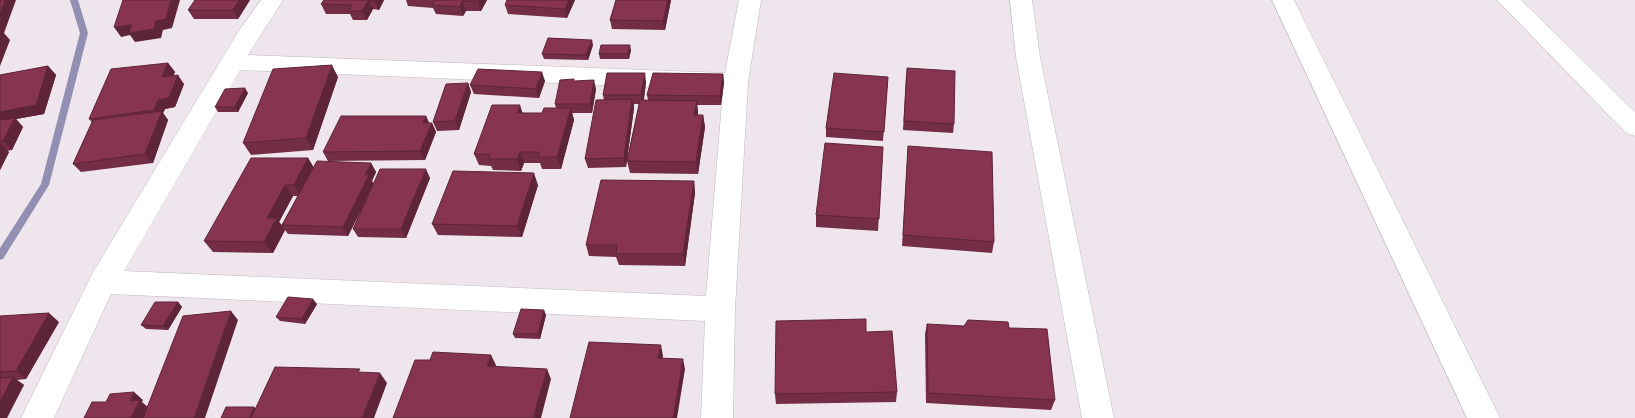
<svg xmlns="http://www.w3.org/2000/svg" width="1635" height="418" viewBox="0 0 1635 418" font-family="'Asap Condensed',sans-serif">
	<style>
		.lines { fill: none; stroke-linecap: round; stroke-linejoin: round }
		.stream { fill: #928fb2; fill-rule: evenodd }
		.street-casing { stroke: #c1b9be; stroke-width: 1 }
		.street { fill: #fff; fill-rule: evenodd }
		.wall { fill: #732d45; fill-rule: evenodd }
		.shaded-wall { fill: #5e2438 }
		.building { fill: #863450; stroke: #5e2438 }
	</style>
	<rect width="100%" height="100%" fill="#eee6ec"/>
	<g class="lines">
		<path class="stream" d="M70 0H78L88 33 49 185 3 259 0 260V248L41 184 80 33Z"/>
		<g class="street-casing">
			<path id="street" d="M261 0H283L248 55 725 73 739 0H761L748 82 735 309 733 418H701L705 321 111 294 54 418H21L92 274 238 32ZM240 70 723 90 706 296 124 271Z
				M1010 0H1032L1040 57 1114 418H1082L1016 57Z
				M1272 0H1294L1500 418H1467Z
				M1497 0H1521L1635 112V136L1626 133Z"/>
		</g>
		<use href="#street" class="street"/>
	</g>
	<path class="wall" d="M250 0 238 19H194L188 10Z
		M324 0H384L379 10 373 9 367 20H353L350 14H326L321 4Z
		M406 0H487L481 11H466L463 16 436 14 433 8 408 6Z
		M507 0H575L567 18 508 14 505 5Z
		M616 0H671L665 30 612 29 610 20Z
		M593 45 588 60 544 59 542 54Z
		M631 50 629 59H600L599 54Z
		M168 63 175 72 173 76 184 84 175 107 165 109 163 113 168 120 153 163 81 172 73 164 92 122 89 119Z
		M48 66 56 75 44 114 16 119 23 127 12 150 7 151 9 152 0 170V75Z
		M723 74 724 83 721 105H697L698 115H703L705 127 698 174 630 173 627 161 639 104H634V108L626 167 588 168 585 159 604 100 603 95 646 82 644 100H648L647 95Z
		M338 77 313 150 251 155 243 143Z
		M888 77 883 141 826 137V128Z
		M906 77 954 124 953 133 903 130Z
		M545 81 539 98 474 94 470 85Z
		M574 81 596 89 592 113H572L574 120 561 169H542L540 163H524L521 171 493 170 491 166 479 165 474 154 522 113H542L556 108 555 104Z
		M468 83 471 92 459 130 437 131 433 122Z
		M248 93 238 112H218L215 107Z
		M426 116 429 123H432L436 132 425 160 328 161 323 152Z
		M908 146 994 242 992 253 902 246Z
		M883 147 878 231 816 227V215Z
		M308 158 314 168 371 163 376 172 372 181 373 183 430 178 406 238 358 237 353 229 361 210 348 236 288 234 285 230 273 253 213 252 204 241ZM293 196H298L282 225 279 222Z
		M694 181 695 193 685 266 619 265 616 257 589 256 586 245Z
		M538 185 522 237 438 235 432 224Z
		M178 302 182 307 168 330 146 329 141 325Z
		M317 304 305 324 280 321 276 317Z
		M546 315 540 339 515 338 513 334Z
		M0 316 59 322 26 379 17 380 24 385 0 418Z
		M927 324 1055 400 1051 410 926 403 925 334Z
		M866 332 897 392 896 402 776 404 775 394Z"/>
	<path class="shaded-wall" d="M5 0H16L4 33 10 40 0 66V14Z
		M171 0H180L172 28 163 30 161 38 135 42 130 35 121 37 114 27 156 21Z
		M239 0H250L238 19 233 10Z
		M369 0 373 9 367 20 362 11Z
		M375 0H384L379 10 374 1Z
		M479 0H487L481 11 478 2Z
		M569 0H575L567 18 565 9Z
		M668 0H671L665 30 663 21Z
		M462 1 466 11 463 16 460 7Z
		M592 40 593 45 588 60 586 55Z
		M630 45 631 50 629 59 628 54Z
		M168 63 175 72 169 86 162 77Z
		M332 65 338 77 313 150 306 138Z
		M48 66 56 75 44 114 16 119 23 127 12 150 3 141 0 122V112Z
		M542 72 545 81 539 98 536 89Z
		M645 73 646 82 643 104 641 95Z
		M723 74 724 83 721 105 720 96Z
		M178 75 184 84 175 107 165 109 163 113 168 120 153 163 145 154 159 117 154 110 158 100Z
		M594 80 596 89 592 113 590 104Z
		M468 83 471 92 459 130 455 121Z
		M245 88 248 93 238 112 235 107Z
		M632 99 634 108 626 167 624 158Z
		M697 101 698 112 696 126 694 115Z
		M520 105 524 117 517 113Z
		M571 108 574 120 561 169 557 157Z
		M703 115 705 127 698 174 696 162Z
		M426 116 430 125 423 123Z
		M432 123 436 132 425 160 420 151Z
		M0 143 9 152 0 170Z
		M520 152 524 163 521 171 517 159Z
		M308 158 315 170 301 197 294 185Z
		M371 163 376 172 372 181 374 184 348 236 343 227Z
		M426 169 430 178 406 238 401 229Z
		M534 173 538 185 522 237 517 226Z
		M694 181 695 193 685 266 683 254Z
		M285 185 293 196 279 222 285 230 273 253 264 242 267 218Z
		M313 299 317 304 305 324 302 319Z
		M178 302 182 307 168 330 163 326Z
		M544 310 546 315 540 339 538 334Z
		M231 311 238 320 205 418H194Z
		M49 313 59 322 26 379 16 371Z
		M661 345 663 356 661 368 658 358Z
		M491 355 496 365 493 377 487 366Z
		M683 359 685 369 677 418H673Z
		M547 369 551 379 541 418H533Z
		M380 373 387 383 374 418H362Z
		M13 377 24 385 7 418H0V402Z
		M134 392 143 400 142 402 149 408 144 418H131L130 401Z
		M254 407 259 411 255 418H249Z"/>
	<path class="building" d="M0 0H5L0 14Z
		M123 0H171L166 19 156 21 154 29 129 33 131 25 114 27Z
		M195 0H239L233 10H188Z
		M324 0H375L374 1 369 0 362 11H349L352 5 321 4Z
		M435 0H479L478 2 462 1 460 7 432 5Z
		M507 0H569L565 9 505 5Z
		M616 0H668L663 21 610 20Z
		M548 38 592 40 586 55 542 54Z
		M601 45H630L628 54H599Z
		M168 63 162 77 178 75 169 98 158 100 154 110 89 119 111 69Z
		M332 65 306 138 243 143 273 69Z
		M48 66 36 105 0 112V75Z
		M907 68 955 71 954 124 904 121Z
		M478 69 542 72 536 89 470 85Z
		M607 73H645L641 95H603Z
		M653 73 723 74 720 96 647 95Z
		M834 73 888 77 884 132 826 128Z
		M574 79V81L594 80 590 104H555L560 80Z
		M468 83 455 121 433 122 446 84Z
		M245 88 235 107H215L225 89Z
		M632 99 624 158 585 159 596 100Z
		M640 100 697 101 694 115H703L696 162 627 161Z
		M492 105H520L517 113H542L544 108H571L557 157H538L539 152H520L517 159H489L490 154H474Z
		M162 111 145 154 73 164 93 120Z
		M341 116H426L423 123H432L420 151 323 152Z
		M15 118 3 141H0V120Z
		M825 143 883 147 879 219 816 215Z
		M908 146 992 152 994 242 903 235Z
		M251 158H308L294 185H285L267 218H277L264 242 204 241Z
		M317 161 371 163 365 175H369L343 227 282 225Z
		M380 169H426L401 229H353Z
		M453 171 534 173 517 226 432 224Z
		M601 180 694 181 683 254H616L617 245H586Z
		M288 297 313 299 302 319 276 317Z
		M155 302H178L163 326 141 325Z
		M521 309 544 310 538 334H513Z
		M231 311 194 418H143L183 316Z
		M49 313 16 371 0 372V316Z
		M866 319V332L892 331 897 392 775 394 776 321Z
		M968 320 1008 322 1009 328 1047 329 1055 400 928 393 927 324 964 326Z
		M589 342 661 345 658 358 683 359 673 418H570Z
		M433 352 491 355 487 366 547 369 533 418H393L415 360H430Z
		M275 367 360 369 358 372 380 373 362 418H251Z
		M13 377 0 402V378Z
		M134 392 130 401 140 400 131 418H84L92 402H106L110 394Z
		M226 407H254L249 418H221Z"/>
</svg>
